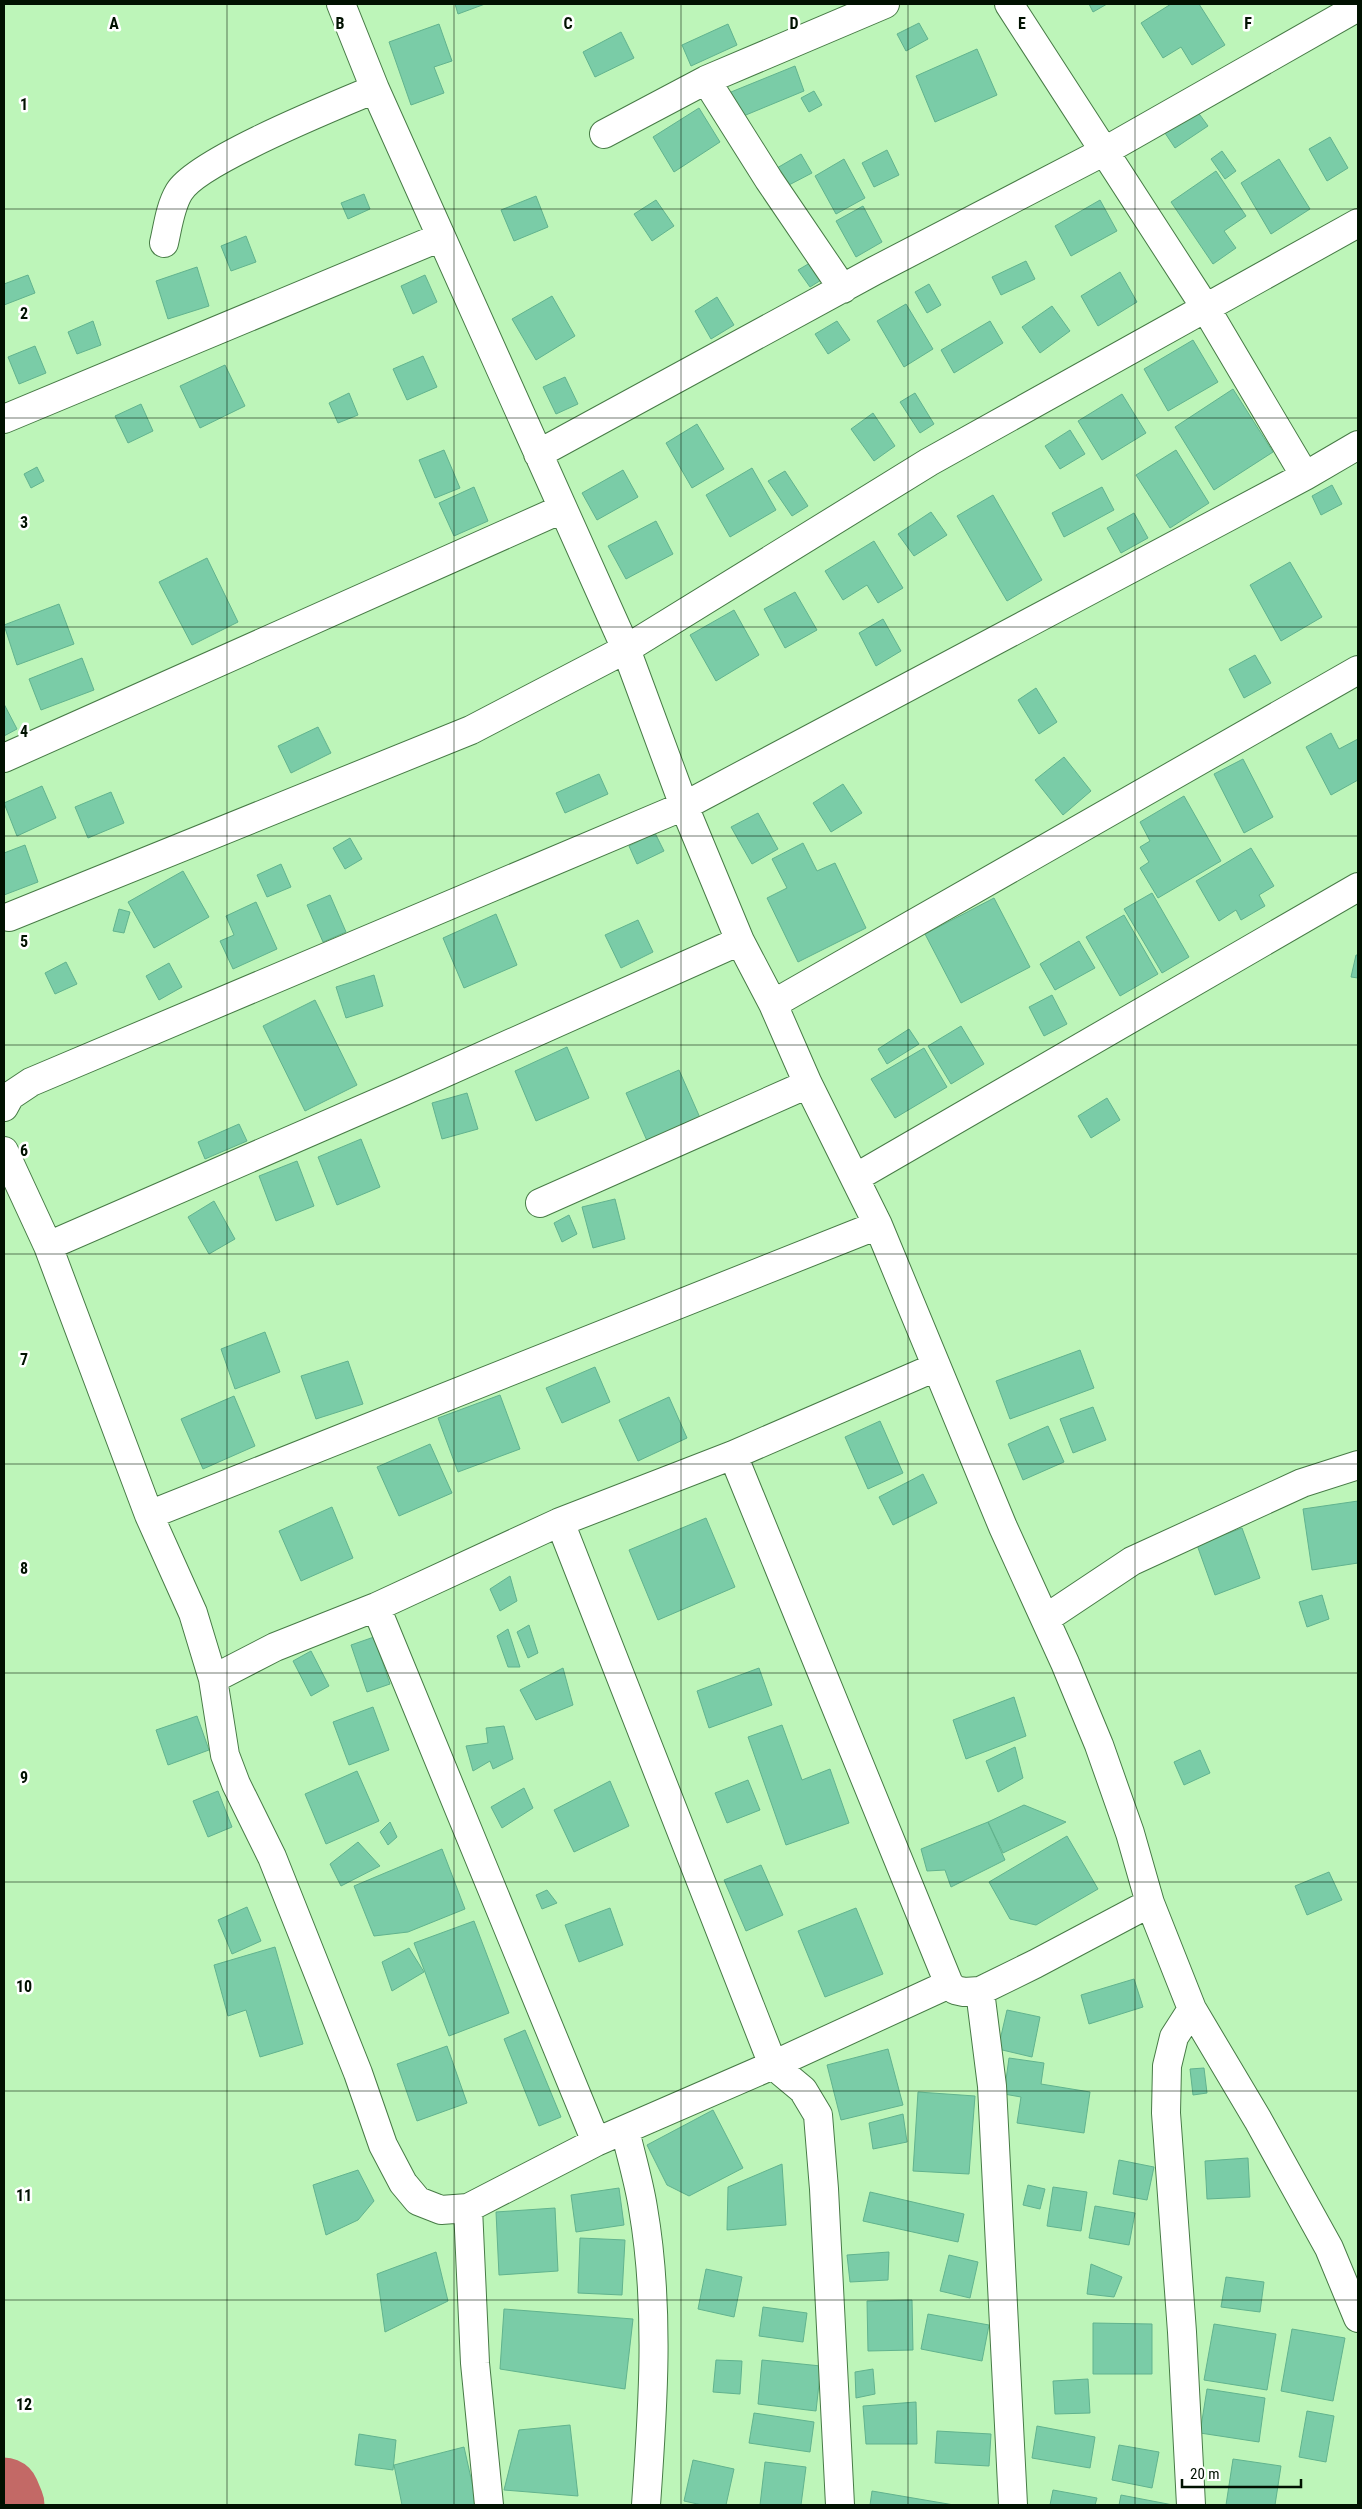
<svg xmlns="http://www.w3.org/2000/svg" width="1362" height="2509" viewBox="0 0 1362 2509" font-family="'Roboto Condensed',sans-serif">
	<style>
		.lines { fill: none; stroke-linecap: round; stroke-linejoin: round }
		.river { stroke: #c36966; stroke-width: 71 }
		.building { fill: #7acca7; stroke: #61b38e }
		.minor-casing { stroke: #477b46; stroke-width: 30 }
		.minor { stroke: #fff; stroke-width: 28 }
		.grid { fill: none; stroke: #011101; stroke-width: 1; stroke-opacity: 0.55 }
		.grid-label { font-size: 16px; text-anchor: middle; font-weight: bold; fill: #011101; stroke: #fff; stroke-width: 5; stroke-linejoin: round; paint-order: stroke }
	</style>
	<rect width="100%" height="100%" fill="#bdf5b9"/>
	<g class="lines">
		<path class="river" d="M4 2493 9 2505"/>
	</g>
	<path class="building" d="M455 4H485L458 14Z
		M1089 4H1107L1093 12Z
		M1171 4H1199L1225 45 1192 65 1181 47 1163 58 1141 23Z
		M919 23 928 39 906 51 897 34Z
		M439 24 452 61 434 67 444 93 411 105 389 42Z
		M728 24 737 45 691 66 682 45Z
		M621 32 634 58 595 77 583 52Z
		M977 49 997 95 935 122 916 76Z
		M795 66 804 91 741 117 731 92Z
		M814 91 822 105 809 112 801 98Z
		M699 108 720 142 674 172 653 137Z
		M1197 111 1208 126 1175 148 1165 133Z
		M1330 137 1348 168 1327 181 1309 149Z
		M887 150 899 175 874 187 862 163Z
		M1222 151 1236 171 1225 179 1211 159Z
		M801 154 812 173 787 186 777 168Z
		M844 159 865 198 836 214 815 176Z
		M1279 159 1310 209 1271 234 1241 183Z
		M1216 171 1246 216 1224 231 1236 248 1213 264 1171 202Z
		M364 194 370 209 348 219 341 203Z
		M536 196 548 227 514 241 501 210Z
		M656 200 674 226 652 241 634 214Z
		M1100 200 1117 231 1071 256 1055 226Z
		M863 206 882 242 856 257 836 221Z
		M246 236 256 262 231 271 221 246Z
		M815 260 826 277 810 287 798 270Z
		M1026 261 1035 279 1001 295 992 277Z
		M197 267 209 306 168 319 156 281Z
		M1120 272 1137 302 1098 326 1081 296Z
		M28 275 35 293 4 305V284Z
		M425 275 437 302 413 314 401 286Z
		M929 284 941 305 927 313 915 292Z
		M552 296 575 336 536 360 512 319Z
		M717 297 734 325 711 339 695 311Z
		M906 304 933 349 904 367 877 321Z
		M1052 306 1070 331 1040 353 1022 327Z
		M93 321 101 345 77 354 68 332Z
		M837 321 850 340 828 354 815 334Z
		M990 321 1003 343 954 373 941 350Z
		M1193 340 1218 382 1168 411 1144 369Z
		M35 346 46 373 19 384 8 357Z
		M423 356 437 387 407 400 393 369Z
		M225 365 245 406 200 428 180 386Z
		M565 377 578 404 556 414 543 387Z
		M1233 389 1273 452 1214 490 1175 427Z
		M349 393 358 415 338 423 329 403Z
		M915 393 934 424 920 433 900 402Z
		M1122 394 1146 433 1102 460 1078 421Z
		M141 404 153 431 128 443 115 416Z
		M873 413 895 446 874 461 851 429Z
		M697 424 724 469 692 488 666 443Z
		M1070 430 1085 454 1060 469 1045 446Z
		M444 450 460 488 435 498 419 460Z
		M1176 450 1209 503 1170 528 1136 475Z
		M37 467 44 481 31 488 24 474Z
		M752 468 776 510 730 537 706 495Z
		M623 470 638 497 597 520 582 493Z
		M785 471 808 506 792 516 768 481Z
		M1332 485 1342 504 1321 515 1312 496Z
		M474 487 488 521 454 536 439 503Z
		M1102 487 1114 510 1064 537 1052 513Z
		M993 495 1042 580 1007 601 957 516Z
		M931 512 947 535 914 556 898 534Z
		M1134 513 1148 538 1121 553 1107 528Z
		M656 521 673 554 626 579 608 546Z
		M874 541 903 588 878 603 867 585 843 600 825 571Z
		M207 558 238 622 192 645 159 582Z
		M1290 562 1322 617 1281 641 1250 585Z
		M795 592 817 630 785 648 764 609Z
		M59 604 74 644 17 665 4 625Z
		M734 610 759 655 716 681 690 635Z
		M883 619 901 651 876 666 859 633Z
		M1255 655 1271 683 1244 698 1229 669Z
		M82 658 94 690 41 710 29 679Z
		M1036 688 1057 722 1039 734 1018 700Z
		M4 704 17 729 4 736Z
		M318 727 331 753 291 773 278 746Z
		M1331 733 1339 749 1358 739V780L1331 795 1306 747Z
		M1064 757 1091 791 1063 815 1035 780Z
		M1243 759 1273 817 1244 833 1214 774Z
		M599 774 608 794 565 813 556 793Z
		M843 784 862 813 831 832 813 803Z
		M42 786 56 818 17 836 4 803Z
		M111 792 124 823 88 838 75 807Z
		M1184 796 1221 861 1158 898 1140 868 1149 862 1140 847 1150 841 1140 822Z
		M758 813 778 849 752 864 731 827Z
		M655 833 664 851 637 864 629 846Z
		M350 838 362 859 345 869 333 848Z
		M803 843 817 871 835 863 866 928 798 962 767 898 787 888 772 859Z
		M25 845 38 882 4 895V853Z
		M1251 848 1274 886 1259 895 1265 906 1241 920 1236 910 1219 921 1196 881Z
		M281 864 291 887 267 897 257 875Z
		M183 871 209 917 154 948 128 902Z
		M1152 893 1189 957 1162 973 1124 909Z
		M330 895 346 932 323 942 307 905Z
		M994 898 1030 967 961 1003 925 934Z
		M256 902 277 949 233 969 220 941 234 935 226 916Z
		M119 909 130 912 124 933 113 931Z
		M496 914 517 965 464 988 443 938Z
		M1124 915 1158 974 1120 996 1086 937Z
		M638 920 653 952 621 968 605 935Z
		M1079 941 1095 968 1055 990 1040 964Z
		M1356 955H1358V978L1351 977Z
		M66 962 77 984 55 994 45 973Z
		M169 963 182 987 159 1000 146 976Z
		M374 975 383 1006 346 1018 336 987Z
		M1052 995 1067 1024 1044 1036 1029 1007Z
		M315 1000 357 1085 305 1111 263 1026Z
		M961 1026 984 1064 951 1084 928 1046Z
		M909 1029 919 1044 887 1064 878 1049Z
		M567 1047 589 1098 536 1121 515 1071Z
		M924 1048 947 1087 895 1118 871 1079Z
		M679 1070 701 1120 648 1143 626 1093Z
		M467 1093 478 1129 442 1139 432 1103Z
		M1107 1098 1120 1120 1091 1138 1078 1116Z
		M239 1124 247 1141 205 1159 198 1142Z
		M361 1139 380 1187 337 1205 318 1157Z
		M297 1161 314 1206 276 1221 259 1176Z
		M615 1199 625 1239 593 1248 582 1207Z
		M214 1201 235 1239 209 1254 188 1217Z
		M569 1215 577 1234 562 1242 554 1223Z
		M265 1332 280 1372 235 1389 221 1349Z
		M1080 1350 1094 1388 1010 1419 996 1381Z
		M348 1361 363 1404 316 1419 301 1376Z
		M595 1367 610 1402 562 1423 546 1388Z
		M500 1395 520 1449 458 1472 438 1418Z
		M234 1396 255 1446 203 1469 181 1419Z
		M669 1397 687 1438 638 1461 619 1420Z
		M1093 1407 1106 1440 1073 1453 1060 1419Z
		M880 1421 903 1473 868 1489 845 1437Z
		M1048 1426 1064 1462 1023 1480 1008 1444Z
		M430 1444 452 1493 399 1516 377 1467Z
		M923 1474 937 1503 893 1525 879 1497Z
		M1358 1501V1563L1312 1570 1303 1509Z
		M332 1507 353 1558 301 1581 279 1531Z
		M706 1518 735 1587 658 1620 629 1550Z
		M1242 1528 1260 1578 1215 1595 1197 1545Z
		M510 1576 517 1601 500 1611 490 1589Z
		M1322 1595 1329 1619 1307 1627 1299 1602Z
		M529 1625 538 1653 528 1658 517 1632Z
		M508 1629 520 1667H508L497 1636Z
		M374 1637 390 1684 367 1692 351 1645Z
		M311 1651 329 1686 311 1696 293 1661Z
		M563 1668 573 1705 536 1720 520 1690Z
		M759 1668 772 1705 709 1728 697 1691Z
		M1014 1697 1026 1736 966 1759 953 1720Z
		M373 1707 389 1750 349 1765 333 1722Z
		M197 1716 209 1750 168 1765 156 1730Z
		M782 1725 802 1780 830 1769 849 1823 786 1845 748 1737Z
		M504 1726 513 1759 493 1769 490 1761 473 1771 466 1746 488 1743 486 1728Z
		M1015 1747 1023 1778 998 1792 986 1761Z
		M1200 1750 1210 1773 1184 1785 1174 1762Z
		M357 1771 379 1821 326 1844 305 1794Z
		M748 1780 760 1810 727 1823 715 1793Z
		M610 1781 629 1826 574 1852 554 1810Z
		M524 1788 533 1808 502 1828 491 1807Z
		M218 1791 232 1827 208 1837 193 1801Z
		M1024 1805 1066 1822 1003 1853 988 1822Z
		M390 1822 397 1837 388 1845 380 1832Z
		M988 1822 1005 1860 951 1887 945 1870 927 1871 921 1849Z
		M1067 1836 1098 1889 1036 1925 1010 1919 989 1882Z
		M358 1842 380 1866 341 1886 330 1864Z
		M442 1849 465 1909 408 1932 374 1936 354 1886Z
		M761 1865 783 1915 746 1931 724 1880Z
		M1329 1872 1342 1900 1307 1915 1295 1886Z
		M547 1890 557 1903 542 1909 536 1895Z
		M247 1907 261 1941 232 1954 218 1920Z
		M610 1908 623 1945 579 1962 565 1925Z
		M856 1908 883 1974 825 1997 798 1931Z
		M474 1921 509 2013 449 2036 414 1943Z
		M275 1947 303 2044 260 2057 246 2010 228 2016 214 1965Z
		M409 1948 424 1972 392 1991 382 1962Z
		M1134 1979 1143 2007 1089 2024 1081 1995Z
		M1007 2010 1040 2017 1032 2057 998 2049Z
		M525 2030 561 2117 539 2126 504 2039Z
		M447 2046 467 2103 417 2121 397 2064Z
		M888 2049 903 2105 841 2120 827 2065Z
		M1009 2058 1044 2063 1041 2084 1090 2092 1084 2133 1017 2123 1021 2097 1004 2094Z
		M1204 2068 1207 2093 1193 2095 1190 2069Z
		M918 2092 975 2096 969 2174 913 2171Z
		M713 2110 743 2168 689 2196 667 2185 647 2145Z
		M903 2114 907 2142 873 2149 869 2123Z
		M1248 2158 1250 2197 1207 2199 1205 2161Z
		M1119 2160 1154 2167 1147 2200 1113 2194Z
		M782 2164 786 2225 727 2230 728 2187Z
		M358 2170 374 2201 358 2220 326 2235 313 2185Z
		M1028 2185 1045 2189 1040 2209 1023 2205Z
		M1053 2187 1087 2192 1081 2231 1047 2226Z
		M619 2188 624 2225 576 2232 571 2195Z
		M870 2192 964 2214 958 2242 863 2221Z
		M1095 2206 1135 2213 1129 2245 1089 2238Z
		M555 2208 558 2271 499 2275 496 2212Z
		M580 2238 625 2240 622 2295 578 2293Z
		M436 2252 448 2301 385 2332 377 2274Z
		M889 2252 888 2280 850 2282 847 2255Z
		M949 2255 978 2262 970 2298 940 2291Z
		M1091 2264 1122 2277 1114 2297 1087 2294Z
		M706 2269 742 2277 734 2317 698 2309Z
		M1226 2277 1264 2282 1260 2312 1221 2307Z
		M912 2300 913 2350 868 2351 867 2301Z
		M763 2307 807 2313 803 2342 759 2336Z
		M504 2309 633 2319 625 2389 500 2369Z
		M928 2314 989 2325 982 2361 921 2349Z
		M1093 2323 1152 2324V2374H1093Z
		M1214 2324 1276 2334 1267 2390 1204 2380Z
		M1292 2329 1345 2338 1333 2401 1281 2391Z
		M716 2360 742 2361 740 2394 713 2392Z
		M762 2360 821 2366 816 2411 758 2404Z
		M873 2369 875 2394 856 2398 855 2372Z
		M1088 2379 1090 2413 1055 2414 1053 2381Z
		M1207 2389 1265 2398 1259 2442 1200 2433Z
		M916 2402 917 2444H866L863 2406Z
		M1307 2411 1334 2416 1326 2462 1299 2457Z
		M754 2413 814 2422 810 2452 749 2443Z
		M570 2425 578 2496 504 2490 519 2430Z
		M1037 2426 1095 2437 1090 2468 1032 2458Z
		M937 2431 991 2434 989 2466 935 2463Z
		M359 2434 396 2440 393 2470 355 2465Z
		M1119 2445 1159 2452 1152 2488 1112 2480Z
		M464 2447 477 2505H402L394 2465Z
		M1233 2459 1281 2466 1275 2505H1226Z
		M693 2460 734 2469 726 2505H702L684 2501Z
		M765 2462 806 2467 801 2505H760Z
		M1053 2490 1097 2498 1095 2505H1050Z
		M872 2491 954 2505H870Z
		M1121 2495 1173 2505H1119Z"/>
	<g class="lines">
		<g class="minor-casing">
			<path id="minor" d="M341 4 375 89 626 649 684 806 740 941 773 1004 808 1084 878 1225 1003 1527 1065 1663 1099 1745 1130 1833 1150 1903 1192 2009 1174 2037 1167 2066 1166 2113 1182 2332 1191 2505
				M1009 4 1205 307 1305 476
				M706 80 769 180 843 289
				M604 134 706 80 885 4
				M164 243C168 226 170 207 179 192 197 161 337 105 375 89
				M4 419 441 237
				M538 454 874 271 1103 152 1358 7
				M4 758 562 509
				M9 917 471 730 626 649 929 462 1358 223
				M773 1004 1358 670
				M4 1107 10 1096 31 1082 684 806 1305 476 1358 445
				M4 1151 48 1246 149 1515
				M855 1178 1358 887
				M540 1203 808 1084
				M48 1246 404 1091 740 941
				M936 1367 733 1455 560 1522 376 1607 275 1647 213 1679 225 1755 236 1784 272 1857 358 2073 383 2145 403 2183 418 2201 441 2210 468 2208 596 2142 773 2065 949 1984
				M733 1455 949 1984 955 1990 964 1992 980 1991 1035 1964 1150 1903
				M560 1522 773 2065 803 2090 818 2115 824 2189 840 2505
				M376 1607 596 2142
				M1045 1619 1132 1561 1302 1483 1358 1465
				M213 1679 193 1613 149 1515 878 1225
				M980 1991 992 2086 1013 2505
				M1192 2009 1258 2120 1329 2248 1358 2318
				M625 2130C631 2156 639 2182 643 2208 660 2306 653 2407 646 2505
				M468 2208 475 2363 489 2505"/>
		</g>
		<use href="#minor" class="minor"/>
	</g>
	<path class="grid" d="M227 4V2505M454 4V2505M681 4V2505M908 4V2505M1135 4V2505M4 209H1358M4 418H1358M4 627H1358M4 836H1358M4 1045H1358M4 1254H1358M4 1464H1358M4 1673H1358M4 1882H1358M4 2091H1358M4 2300H1358"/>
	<g class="grid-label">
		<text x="114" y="29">A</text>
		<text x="340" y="29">B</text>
		<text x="568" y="29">C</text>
		<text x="794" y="29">D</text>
		<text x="1022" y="29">E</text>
		<text x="1248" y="29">F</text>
		<text x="24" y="110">1</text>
		<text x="24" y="319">2</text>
		<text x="24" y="528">3</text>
		<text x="24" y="737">4</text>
		<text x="24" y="947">5</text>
		<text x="24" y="1156">6</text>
		<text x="24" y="1365">7</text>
		<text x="24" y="1574">8</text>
		<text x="24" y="1783">9</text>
		<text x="24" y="1992">10</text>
		<text x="24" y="2201">11</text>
		<text x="24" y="2410">12</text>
	</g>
	<rect width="1362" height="2509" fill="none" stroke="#011101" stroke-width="10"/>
	<path d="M1182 2479v8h119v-8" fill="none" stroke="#011101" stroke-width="2.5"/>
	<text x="1190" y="2479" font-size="15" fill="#011101" stroke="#ffffff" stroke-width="4" paint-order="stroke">20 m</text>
</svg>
